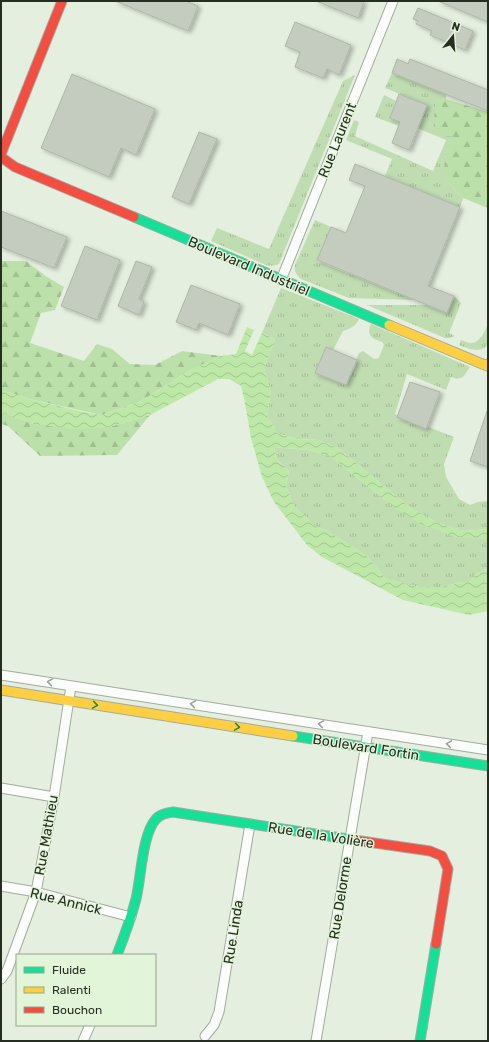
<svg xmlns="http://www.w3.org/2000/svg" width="489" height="1042" viewBox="0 0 489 1042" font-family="Rubik,sans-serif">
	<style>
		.grass { fill: url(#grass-tufts) }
		.forest { fill: url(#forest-firs) }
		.water { fill: url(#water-waves) }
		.building { fill: #c4ccc0; stroke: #aeb6a9; filter: url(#shadow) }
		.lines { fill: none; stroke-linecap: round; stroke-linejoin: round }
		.street-casing { stroke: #a3ab9f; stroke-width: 11 }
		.fast-casing { stroke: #a3ab9f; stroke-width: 11 }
		.slow-casing { stroke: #a3ab9f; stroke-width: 11 }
		.jam-casing { stroke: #a3ab9f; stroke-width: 11 }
		.street { stroke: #fbfdfa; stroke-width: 9 }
		.fast { stroke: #16e098; stroke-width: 9 }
		.slow { stroke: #ffcf43; stroke-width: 9 }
		.jam { stroke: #f24e42; stroke-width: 9 }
		.oneway { stroke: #9b9f99 }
		.oneway2 { stroke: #1e865e }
		.labels { text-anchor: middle; stroke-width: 3; stroke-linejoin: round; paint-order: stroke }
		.street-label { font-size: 14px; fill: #262d23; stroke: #e2f5d9 }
	</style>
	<defs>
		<pattern id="grass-tufts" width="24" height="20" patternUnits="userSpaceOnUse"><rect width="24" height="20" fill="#c0dcb1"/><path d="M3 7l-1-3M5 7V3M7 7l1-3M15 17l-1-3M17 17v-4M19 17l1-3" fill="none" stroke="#a5bd98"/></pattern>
		<pattern id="forest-firs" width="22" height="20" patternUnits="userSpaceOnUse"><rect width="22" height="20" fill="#bce0aa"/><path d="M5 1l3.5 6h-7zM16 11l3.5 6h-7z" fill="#a1c092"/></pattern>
		<pattern id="water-waves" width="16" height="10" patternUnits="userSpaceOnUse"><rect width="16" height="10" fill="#bee8a8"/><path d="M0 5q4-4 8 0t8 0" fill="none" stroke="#a3c790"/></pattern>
		<filter id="shadow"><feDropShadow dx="3" dy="2" stdDeviation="2" flood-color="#0004"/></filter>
	</defs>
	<rect width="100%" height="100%" fill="#e4efdf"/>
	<path class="grass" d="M392 73 446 94V99L437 101 444 135 453 136 445 158 447 181 463 198 460 207 385 176 392 159 346 140 354 120 359 122 355 136 433 171 446 140 417 128 427 105 385 88Z
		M355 75 279 264C274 266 271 266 266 265L211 241 217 228 269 249 343 81Z
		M384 95 396 101 390 118 400 122 399 126 375 117Z
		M315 220 331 227 317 261 414 300 349 298 301 279C296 274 294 272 295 265Z
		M281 288 359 319C355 327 351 328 343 331L333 350 326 347 315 373 346 385 359 353 363 351 374 359 379 358 384 345 382 342C372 339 366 336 371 324L470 367 463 377 457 379 451 377 446 390 407 374 395 414 454 437 444 464 446 477 459 499 470 505 478 502 488 501V529L464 531 436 522 408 506 338 448 318 440 296 439 277 433 267 416 271 393 264 368 275 339 262 333Z
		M454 296 461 303 449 333 455 336 450 338H445L367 305H427L447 313Z
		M488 324C488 329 489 339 488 343 484 355 466 348 459 345L461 340C464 341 468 343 471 343 480 343 485 331 488 324Z
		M274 447 307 450 330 456 395 508 478 538 488 539V568L476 574 469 582H461L442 587H419L386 579 367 556 328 531 315 526 295 507 286 487 289 471 276 458Z"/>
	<path class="forest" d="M446 99 488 112V208L463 198 447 181 444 172 445 158 452 136 444 135 437 132C434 119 433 113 437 101Z
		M1 261H26L47 277 64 287 55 310 41 313 30 343 84 361 97 344 112 349 130 364 155 365 182 351 221 356 190 370 178 378 141 401 102 415 29 399 1 390Z
		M1 412 34 424 106 428 150 415 117 455 40 456 8 426 1 424Z"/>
	<path class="water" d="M247 327 254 330 245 351 252 355 262 333 275 339 264 368 271 393 267 416 277 433 296 439 318 440 338 448 408 506 436 522 464 531 488 529V539L455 537 421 524 395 508 330 456 307 450 274 447 276 458 289 471 286 487 295 507 315 526 328 531 367 556 386 579 419 587H442L461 582H469L476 574 488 568V611L469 615 403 600 322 557 307 545 274 502 262 477 251 438 244 398 241 386 229 379H218L150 415 106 428 72 429 34 424 1 412V390L29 399 84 412 102 415 141 401 178 378 190 370 203 364 221 356 236 354Z"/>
	<path class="building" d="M115 1H186L198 6 188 31Z
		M316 1H364L358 18Z
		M438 1H488V22Z
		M418 8 473 31 465 50 430 35 432 31 416 24 418 21 413 19Z
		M295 22 351 45 339 75 327 69 323 78 295 67 300 52 285 46Z
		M397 59 408 64 410 59 488 90V111L392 73Z
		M72 74 155 109 136 155 121 148 109 177 41 148Z
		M399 94 427 105 409 150 392 143 400 122 390 118Z
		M199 132 217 139 189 204 172 197Z
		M355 164 460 207 428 286 454 296 447 313 317 260 331 227 346 233 365 186 349 180Z
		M1 211 67 237 54 268 1 247Z
		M85 246 120 260 97 320 61 306Z
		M136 261 152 267 139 299 144 302 139 315 118 306Z
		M191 285 240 304 228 335 199 323 196 330 176 322Z
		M326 347 357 360 346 385 315 373Z
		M410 382 440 392 426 429 397 417Z
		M487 411H488V467L470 461Z"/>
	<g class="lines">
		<g class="street-casing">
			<path id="street" d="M281 280 393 1
				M1 675 488 750
				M1 788 54 797
				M1 886 36 892 131 917
				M1 979 7 971 36 892 54 797 71 686
				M205 1036 214 1025 219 1012 250 824
				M83 1041 90 1025
				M316 1041 368 732"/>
		</g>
		<g class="fast-casing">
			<path id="fast" d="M134 217 389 325
				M293 736 488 766
				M117 955C124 937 131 918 136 899 141 879 142 834 156 819 160 814 167 813 173 812L354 840
				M420 1041 436 944"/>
		</g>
		<g class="slow-casing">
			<path id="slow" d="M389 325 487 366 488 364
				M1 690 293 736"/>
		</g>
		<g class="jam-casing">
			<path id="jam" d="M1 154 62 1
				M1 157 15 167 134 217
				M354 840 430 851 442 856 448 869 436 944"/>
		</g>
		<use href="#street" class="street"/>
		<use href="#fast" class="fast"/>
		<use href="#slow" class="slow"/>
		<use href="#jam" class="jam"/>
	</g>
	<defs><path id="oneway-chevron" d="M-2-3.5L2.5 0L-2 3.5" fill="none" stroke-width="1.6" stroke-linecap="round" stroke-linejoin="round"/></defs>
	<g class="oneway">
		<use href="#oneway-chevron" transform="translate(50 682) rotate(-171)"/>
		<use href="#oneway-chevron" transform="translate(193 704) rotate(-171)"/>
		<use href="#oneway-chevron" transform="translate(321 724) rotate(-171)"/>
		<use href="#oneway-chevron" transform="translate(449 744) rotate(-171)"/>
	</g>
	<g class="oneway2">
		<use href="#oneway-chevron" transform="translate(95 705) rotate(9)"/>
		<use href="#oneway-chevron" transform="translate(237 727) rotate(9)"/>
	</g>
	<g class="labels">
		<g class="street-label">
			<text transform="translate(337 140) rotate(-68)" y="5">Rue Laurent</text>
			<text transform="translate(249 266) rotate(23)" y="5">Boulevard Industriel</text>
			<text transform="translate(366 747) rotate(9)" y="5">Boulevard Fortin</text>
			<text transform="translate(46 835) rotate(-80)" y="5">Rue Mathieu</text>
			<text transform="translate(321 835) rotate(9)" y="5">Rue de la Volière</text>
			<text transform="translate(340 898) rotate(-81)" y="5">Rue Delorme</text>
			<text transform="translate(66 901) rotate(14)" y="5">Rue Annick</text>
			<text transform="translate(233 932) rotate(-81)" y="5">Rue Linda</text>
		</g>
	</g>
	<rect width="489" height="1042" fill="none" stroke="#262d23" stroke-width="4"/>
	<rect x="16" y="954" width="140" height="72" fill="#e2f5d9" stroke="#97a590"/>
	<rect x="24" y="967" width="20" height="6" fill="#16e098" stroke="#97a590"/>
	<text x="52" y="974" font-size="12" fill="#262d23">Fluide</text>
	<rect x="24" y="987" width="20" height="6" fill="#ffcf43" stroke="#97a590"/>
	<text x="52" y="994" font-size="12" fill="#262d23">Ralenti</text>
	<rect x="24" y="1007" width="20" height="6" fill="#f24e42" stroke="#97a590"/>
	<text x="52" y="1014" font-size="12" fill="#262d23">Bouchon</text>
	<g transform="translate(453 36) rotate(17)" stroke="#e2f5d9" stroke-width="3" paint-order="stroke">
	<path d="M0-3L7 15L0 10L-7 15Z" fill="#262d23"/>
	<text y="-6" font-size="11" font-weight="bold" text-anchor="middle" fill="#262d23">N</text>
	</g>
</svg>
